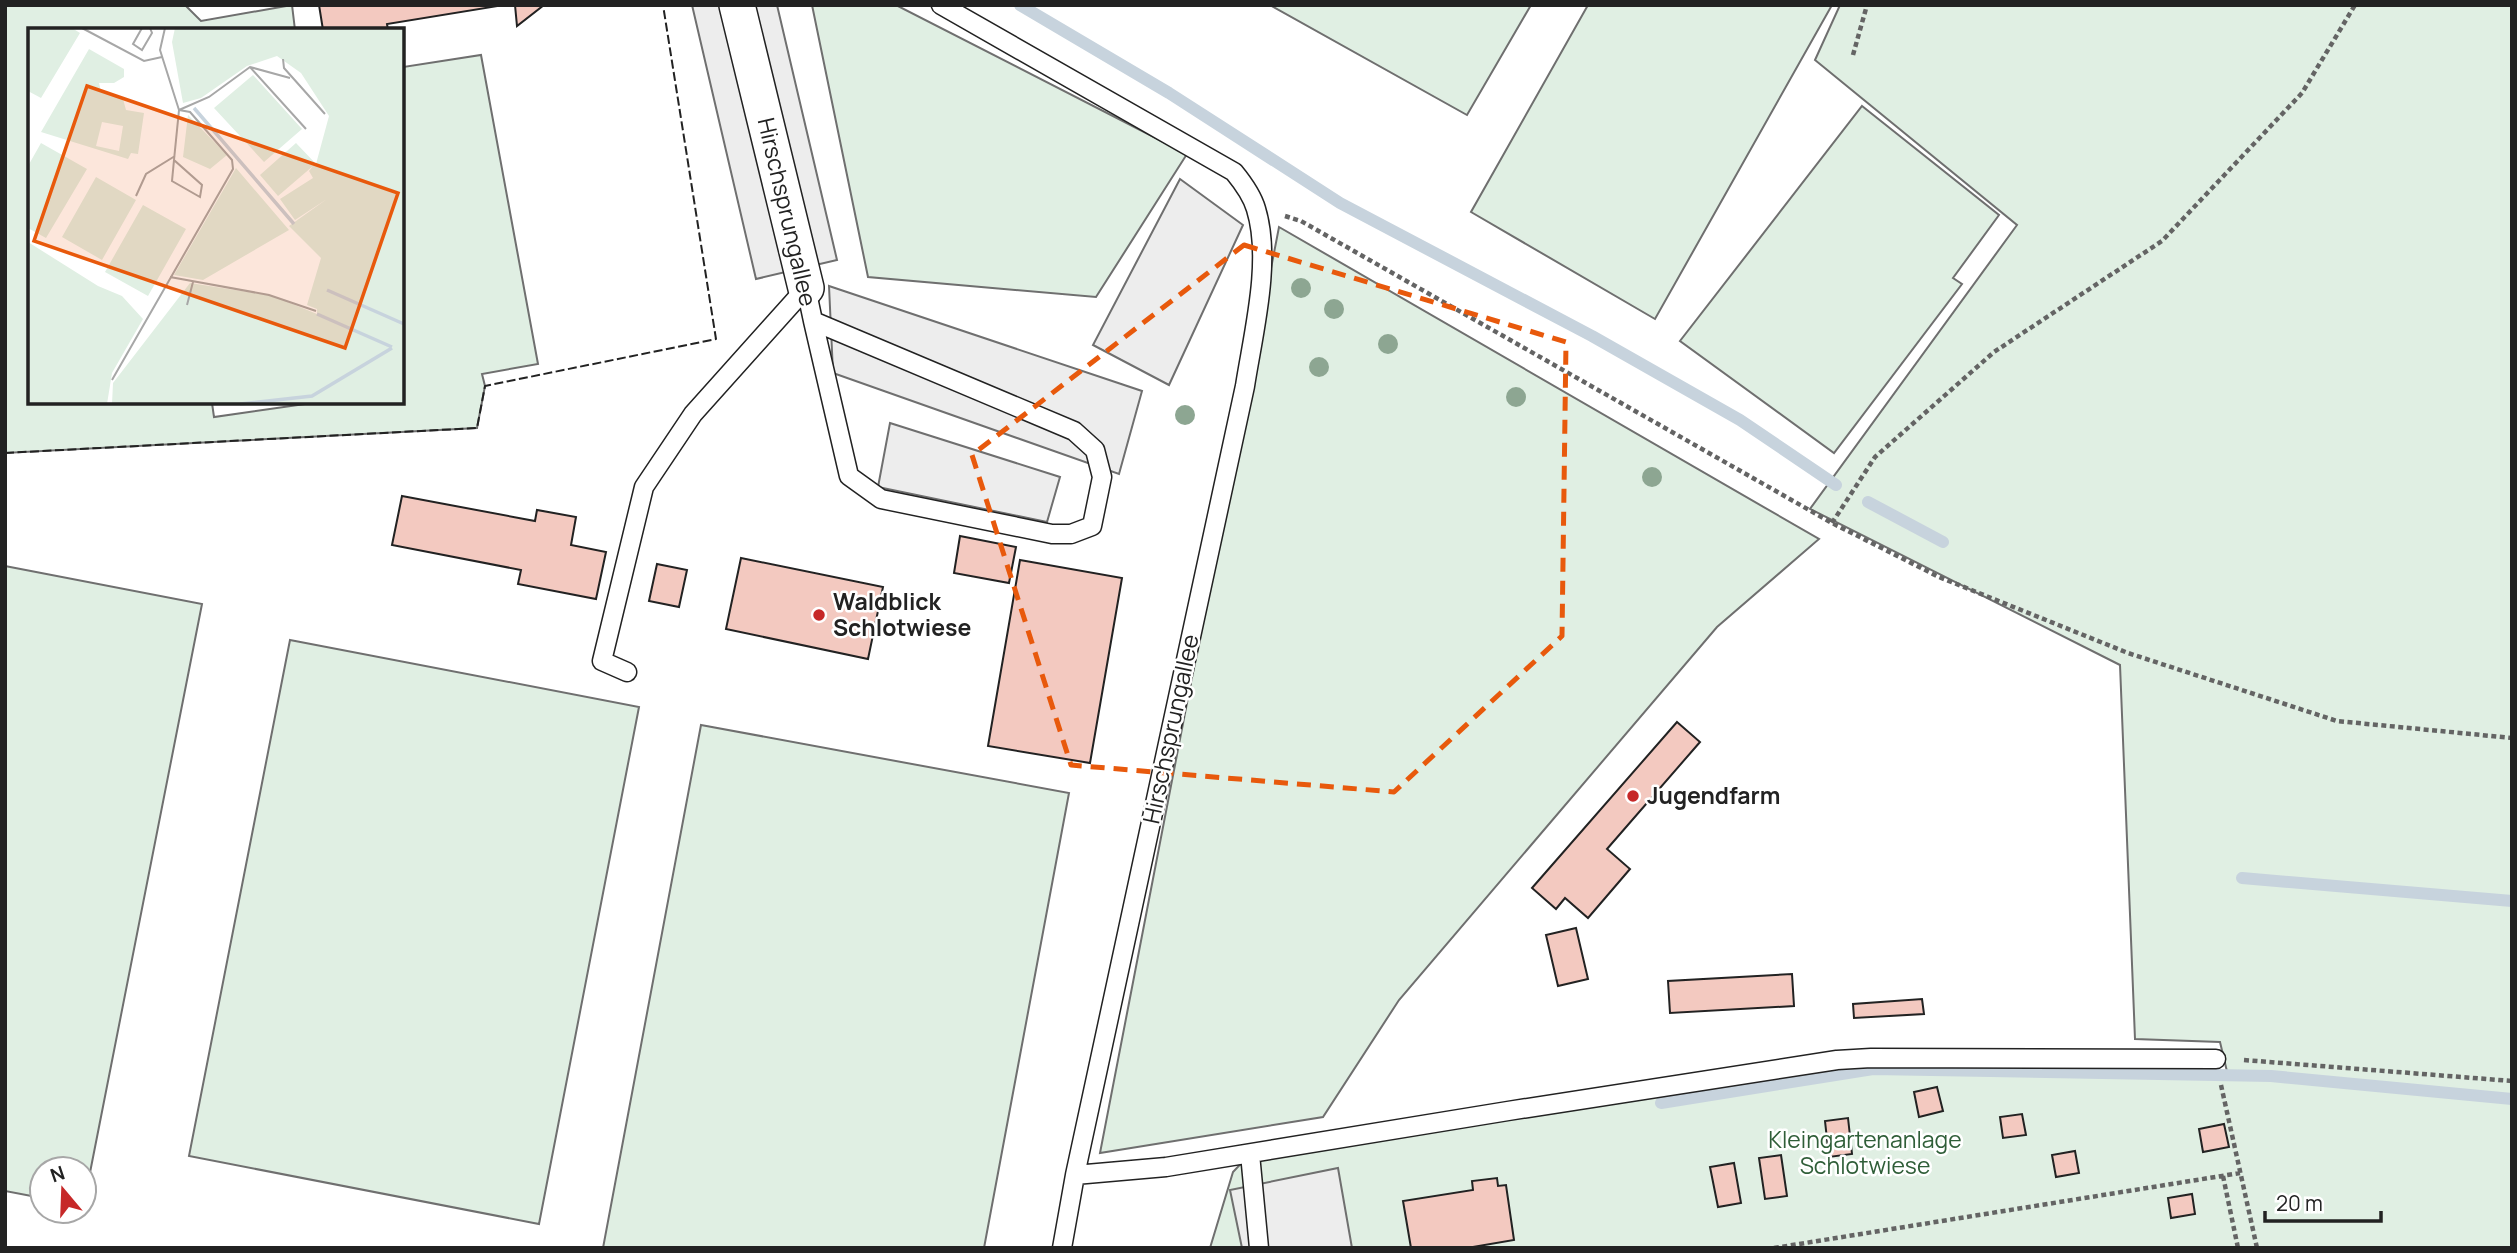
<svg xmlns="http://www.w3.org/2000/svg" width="2517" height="1253" viewBox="0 0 2517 1253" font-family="Manrope,sans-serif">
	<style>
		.green { fill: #e0efe3; stroke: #6f6f6f; stroke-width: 2 }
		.parking { fill: #ededed; stroke: #6f6f6f; stroke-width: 2 }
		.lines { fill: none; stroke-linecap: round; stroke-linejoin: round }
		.stream { stroke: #c7d3dd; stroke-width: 12 }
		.building { fill: #f3c9c0; stroke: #222; stroke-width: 2 }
		.service-casing { stroke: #222; stroke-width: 21 }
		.minor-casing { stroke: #222; stroke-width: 38 }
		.path { stroke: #646464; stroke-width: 4.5; stroke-dasharray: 5 3.5; stroke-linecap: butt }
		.service { stroke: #fff; stroke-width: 18 }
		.minor { stroke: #fff; stroke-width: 35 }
		.fence { stroke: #222; stroke-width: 2; stroke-dasharray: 9 3.5; stroke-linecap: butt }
		.tree { fill: #8da692 }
		.marked { fill: none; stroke: #e8590c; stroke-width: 5; stroke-dasharray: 14 9; stroke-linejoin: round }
		.poi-dot { fill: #c62828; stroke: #fff; stroke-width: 2.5 }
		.labels { text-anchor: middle; stroke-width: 5; stroke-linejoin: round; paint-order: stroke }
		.street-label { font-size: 23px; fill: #222; stroke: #fff }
		.poi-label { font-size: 23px; font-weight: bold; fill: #222; stroke: #fff; text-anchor: start }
		.park-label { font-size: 23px; fill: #2f5e38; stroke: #fff }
		.inset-river { fill: none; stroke: #c7d3dd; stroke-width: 3.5 }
		.inset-road { fill: none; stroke: #a7a7a7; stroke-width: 2 }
		.view { fill: #e8590c; fill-opacity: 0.15; stroke: #e8590c; stroke-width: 3.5 }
		.inset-edge { fill: none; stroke: #222; stroke-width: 3.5 }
	</style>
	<rect width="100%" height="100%" fill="#fff"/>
	<path class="green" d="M5 5H185L201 21 292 5 295 30H30V402L212 403 214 417 312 403 402 402 403 67 481 55 538 364 482 374 485 386 477 428 5 453Z
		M812 5H896L1187 154 1096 297 868 277Z
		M1270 5H1531L1467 115Z
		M1588 5H1832L1655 319 1471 212Z
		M1840 5H2512V1248H1210L1233 1172 1250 1154 1871 1058 2229 1080 2220 1042 2135 1039 2120 665 1810 509 2017 225 1815 60Z
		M1862 106 1999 215 1953 278 1962 284 1834 453 1680 341Z
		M1279 227 1819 539 1717 627 1399 1000 1323 1117 1100 1153Z
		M5 566 202 604 84 1203V1169H42V1198L5 1191Z
		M290 640 639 707 539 1224 189 1156Z
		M701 725 1069 793 984 1248H603Z"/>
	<path class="parking" d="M692 5H777L837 260 756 279Z
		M1180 179 1243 225 1169 385 1093 345Z
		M829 286 1142 391 1119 474 833 373Z
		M890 423 1060 477 1047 522 878 487Z
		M1338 1168 1352 1248H1242L1230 1190Z"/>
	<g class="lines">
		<path class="stream" d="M1020 5 1169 93 1340 203 1592 336 1740 420 1836 485
			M1868 502 1943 542
			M2242 878 2512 901
			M1661 1103 1873 1069 2271 1076 2512 1099"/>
	</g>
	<path class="building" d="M319 5H498V6L387 24 388 30H323Z
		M515 5H544L517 26Z
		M402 496 535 521 537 510 576 517 571 545 606 552 596 599 518 584 521 570 392 545Z
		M960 536 1016 547 1009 583 954 573Z
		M741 558 883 587 868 659 726 629Z
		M1020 560 1122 578 1090 763 988 746Z
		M657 564 687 570 679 607 649 601Z
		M1677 722 1700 742 1607 849 1630 869 1588 918 1565 898 1556 909 1532 888Z
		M1576 928 1588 979 1558 986 1546 935Z
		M1792 974 1794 1006 1670 1013 1668 981Z
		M1922 999 1924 1014 1854 1018 1853 1004Z
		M1937 1087 1943 1111 1919 1117 1914 1092Z
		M2022 1114 2026 1135 2003 1138 2000 1117Z
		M1848 1118 1852 1154 1829 1157 1825 1121Z
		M2224 1124 2229 1147 2203 1152 2199 1129Z
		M2075 1151 2079 1173 2056 1177 2052 1155Z
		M1781 1155 1787 1196 1765 1199 1759 1158Z
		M1734 1163 1741 1203 1718 1207 1710 1167Z
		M1497 1178 1498 1186 1506 1185 1514 1240 1467 1248H1411L1403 1201 1473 1190 1472 1181Z
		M2192 1194 2195 1214 2171 1218 2168 1198Z"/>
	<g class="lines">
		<g class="service-casing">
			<path id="service" d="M941 5 1234 172C1243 183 1252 195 1256 209 1272 261 1253 334 1245 386L1075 1175 1062 1248
				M806 288 813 321 1074 431 1095 450 1102 477 1092 526 1071 534H1052L881 499 849 476 813 321
				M627 672 602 661 644 487 693 414 806 288
				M1250 1154 1259 1248
				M1075 1175 1166 1167 1508 1111 1837 1060 1871 1058 2216 1059"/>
		</g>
		<g class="minor-casing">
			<path id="minor" d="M737 5 806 288"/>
		</g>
		<path class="path" d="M1853 55 1867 5
			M1285 216 1301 221 1832 523 1939 577 2128 653 2337 721 2512 738
			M1832 523 1875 457 1994 352 2162 241 2302 93 2355 5
			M2244 1060 2512 1081
			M2221 1085 2257 1248
			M2223 1176 2238 1248
			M1774 1248 2240 1173"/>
		<use href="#service" class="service"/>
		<use href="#minor" class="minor"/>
		<path class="fence" d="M5 453 477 428 485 386 716 339 663 5"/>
	</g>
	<g class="tree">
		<circle cx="1301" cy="288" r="10"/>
		<circle cx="1334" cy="309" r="10"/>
		<circle cx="1388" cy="344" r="10"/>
		<circle cx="1319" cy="367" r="10"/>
		<circle cx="1516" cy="397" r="10"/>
		<circle cx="1185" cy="415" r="10"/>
		<circle cx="1652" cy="477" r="10"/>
	</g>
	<path class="marked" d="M1244 245 1566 342 1562 636 1394 792 1071 765 972 455Z"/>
	<g class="poi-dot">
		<circle cx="819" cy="615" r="7"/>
		<circle cx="1633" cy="796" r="7"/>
	</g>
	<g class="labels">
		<g class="street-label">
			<text transform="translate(787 212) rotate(77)" y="8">Hirschsprungallee</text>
			<text transform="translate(1171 729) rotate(-78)" y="8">Hirschsprungallee</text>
		</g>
		<g class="poi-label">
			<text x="833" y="610">Waldblick<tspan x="833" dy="26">Schlotwiese</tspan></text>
			<text x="1647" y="804">Jugendfarm</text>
		</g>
		<g class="park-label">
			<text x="1865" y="1148">Kleingartenanlage<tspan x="1865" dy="26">Schlotwiese</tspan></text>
		</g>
	</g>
	<g transform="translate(28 28)">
		<rect width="376" height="376" fill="#fff"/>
		<path d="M0 0H44L52 5 13 70 0 63ZM147 0H376V376H84L85 355 162 255 245 268 289 286V281L279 277 293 230 261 198 299 171 267 192 252 171 285 150 281 143 285 138 250 168 232 147 268 115 288 136 301 88 273 45 249 28 219 38 173 70 155 75 144 14ZM61 21 96 41V49L86 55H71L73 64 95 71 98 82 116 85 110 126 103 125 100 131 13 104ZM74 94 95 98 91 123 68 118ZM225 47 274 101 236 134 186 80ZM160 87 199 127 182 141 155 129ZM13 115 59 141 18 210 0 200V138ZM208 140 261 202 175 252 146 247ZM68 149 108 172 74 232 34 209ZM115 177 158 201 120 268 77 244ZM0 214 70 258 94 268 115 291 84 345 79 376H0Z" fill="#e0efe3" fill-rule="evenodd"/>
		<path class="inset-river" d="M166 80 266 196M299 262 376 296M289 286 364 319M212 376 284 368 364 320"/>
		<path class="inset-road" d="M54 0 116 33 134 29M114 0 105 16 114 22 124 5 122 0M137 0 132 22 151 82 146 132 174 157 172 169 144 153 146 132M255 31 256 40 297 86M222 39 262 50M151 82 181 69 222 39 278 101M108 168 118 146 147 128M142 249 241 267 288 283M159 277 165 254M84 352 205 141 204 132 162 84 151 82"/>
		<path class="view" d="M59 58 370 165 317 320 6 213Z"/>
		<rect width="376" height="376" class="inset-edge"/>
	</g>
	<rect width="2517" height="1253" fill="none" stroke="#222222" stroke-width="14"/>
	<g transform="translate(63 1190) rotate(341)"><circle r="33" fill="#ffffff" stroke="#a7a7a7" stroke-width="2"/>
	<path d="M0-5L12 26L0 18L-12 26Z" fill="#c62828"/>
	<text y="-10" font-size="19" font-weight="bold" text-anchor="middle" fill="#222222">N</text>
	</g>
	<path d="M2265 1211v10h116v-10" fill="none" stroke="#222222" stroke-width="3.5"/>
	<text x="2276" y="1211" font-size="21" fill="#222222" stroke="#ffffff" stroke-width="5" paint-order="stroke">20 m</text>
</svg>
